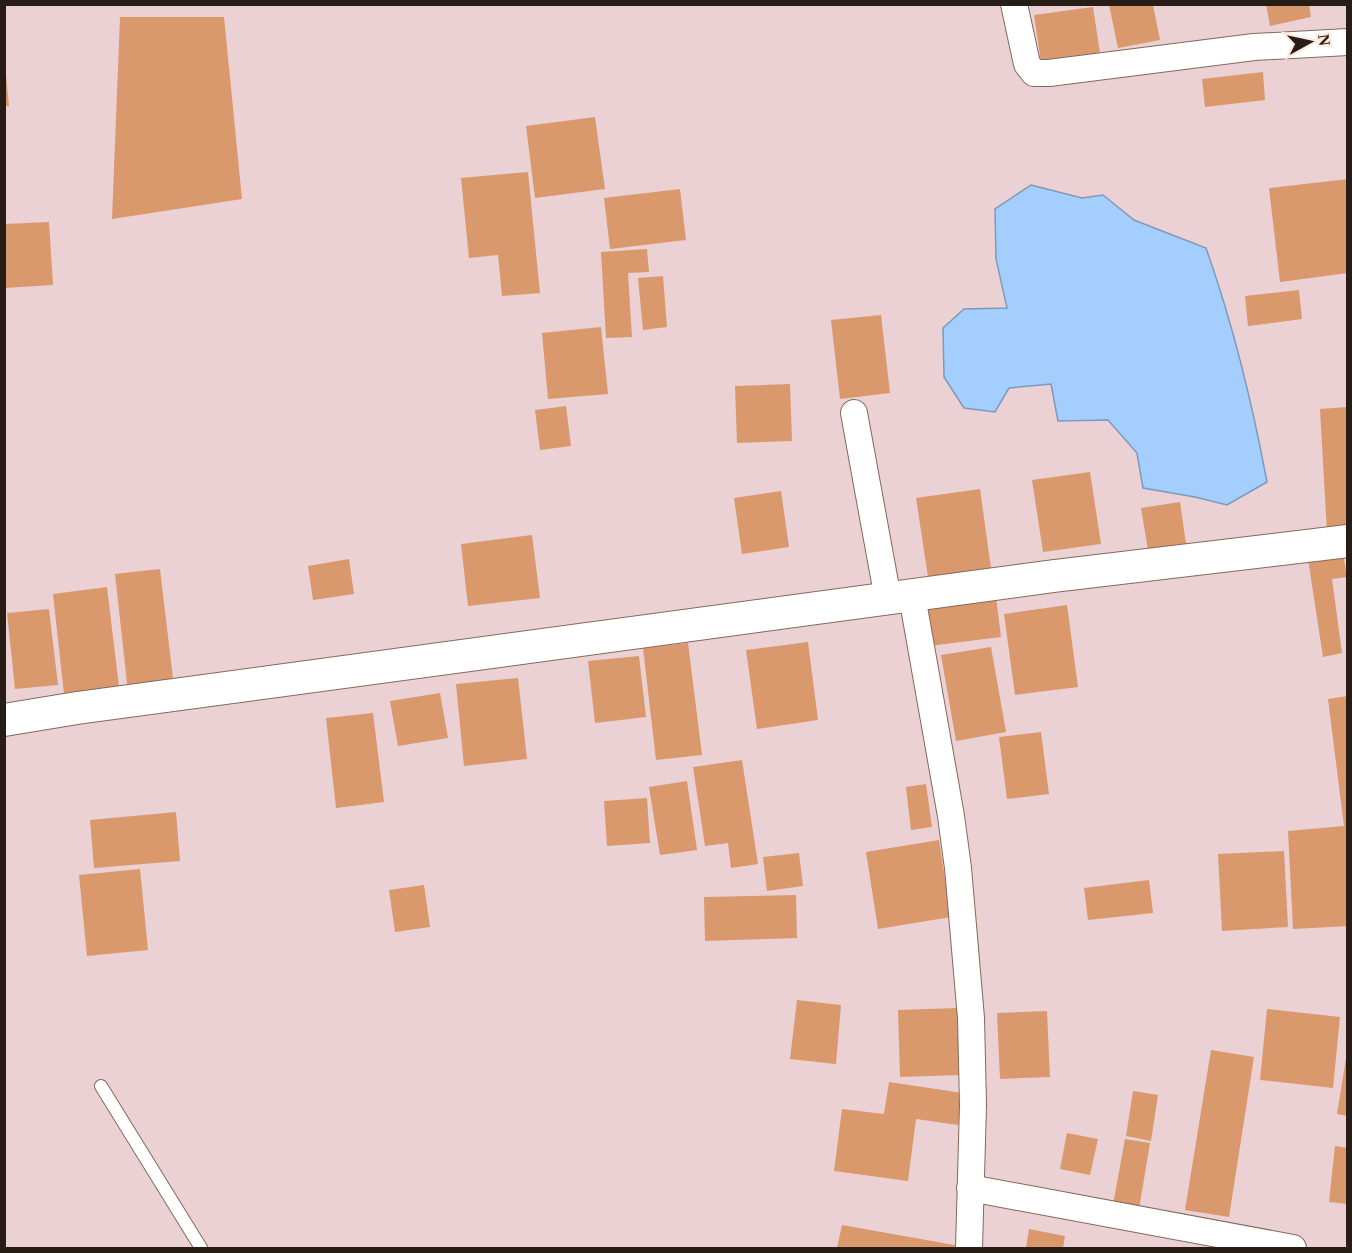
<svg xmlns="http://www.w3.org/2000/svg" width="1352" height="1253" viewBox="0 0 1352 1253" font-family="Georgia,serif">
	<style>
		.commercial { fill: #ebd1d3 }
		.water { fill: #a4cefd; stroke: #7f99b8; stroke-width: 1.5 }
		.building { fill: #da986d }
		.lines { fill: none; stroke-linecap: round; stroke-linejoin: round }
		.service-casing { stroke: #846959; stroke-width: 14 }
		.minor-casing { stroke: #846959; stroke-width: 28 }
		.tertiary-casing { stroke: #846959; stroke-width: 34 }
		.service { stroke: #fff; stroke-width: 12 }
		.minor { stroke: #fff; stroke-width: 26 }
		.tertiary { stroke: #fff; stroke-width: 32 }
	</style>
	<rect width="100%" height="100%" fill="#f9dbc8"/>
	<path class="commercial" d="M5 5H1347V1248H5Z"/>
	<path class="water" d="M1031 185 1082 198 1103 195 1134 220 1206 248C1233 324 1252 402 1267 482L1227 505 1195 497 1143 488 1137 453 1108 420 1058 421 1051 384 1009 388 995 412 964 408 944 377 943 328 964 309 1007 308 996 259 995 209Z"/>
	<path class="building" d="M1266 4H1309L1311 17 1270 26Z
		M1109 5H1153L1160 40 1118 48Z
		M1093 7 1100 53 1041 62 1034 15Z
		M120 17H224L242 199 112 219Z
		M1263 72 1265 100 1205 107 1202 79Z
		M4 75H6L9 106H4Z
		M595 117 605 189 535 198 526 126Z
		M528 172 540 293 502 296 498 255 469 258 461 178Z
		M1348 179V273L1280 282 1269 188Z
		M680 189 686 240 610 249 604 198Z
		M49 222 53 285 4 288V224Z
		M647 249 649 272 628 273 632 337 606 338 601 252Z
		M663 276 667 327 643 330 638 278Z
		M1299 290 1302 319 1248 326 1245 296Z
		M881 315 890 393 840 399 831 320Z
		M601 327 608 394 548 399 542 333Z
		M790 384 792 441 737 443 735 386Z
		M566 406 571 446 540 450 535 410Z
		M1348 407V532L1327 533 1320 409Z
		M1090 472 1101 544 1043 552 1032 480Z
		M980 489 991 568 928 577 916 498Z
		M781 491 789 547 742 554 734 498Z
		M1180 502 1186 544 1148 550 1141 508Z
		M532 535 540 598 468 606 461 544Z
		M1343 554 1347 577 1332 579 1342 653 1323 657 1308 559Z
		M349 559 354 594 313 600 308 566Z
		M160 569 174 687 128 692 115 574Z
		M107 587 119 687 64 694 53 594Z
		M996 597 1001 637 929 646 923 608Z
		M1067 605 1078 687 1015 695 1004 614Z
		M49 609 58 685 15 689 7 613Z
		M808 642 818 720 757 729 746 650Z
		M688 643 702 755 656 760 643 648Z
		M991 647 1006 732 956 741 941 655Z
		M639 656 646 717 595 723 588 661Z
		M518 678 527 759 464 766 456 684Z
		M440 693 448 738 398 746 390 701Z
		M1348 696V926L1293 929 1288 831 1344 826 1328 699Z
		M373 713 384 802 336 808 326 718Z
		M1041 732 1049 794 1007 799 999 737Z
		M742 760 758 864 731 868 728 843 705 846 693 767Z
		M687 781 697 850 660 855 649 787Z
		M926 784 932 827 911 830 906 787Z
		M647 798 650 843 607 846 604 801Z
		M176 812 180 861 94 868 90 820Z
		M939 840 951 917 878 929 866 852Z
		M1284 851 1288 927 1222 931 1218 854Z
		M799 853 803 886 767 891 763 857Z
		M140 869 148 950 87 956 79 875Z
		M1149 880 1153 913 1088 920 1084 888Z
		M424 885 430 927 395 932 389 890Z
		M796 895 797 938 705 941 704 897Z
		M797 1000 841 1005 836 1064 790 1059Z
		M957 1008 959 1075 900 1077 898 1010Z
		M1267 1009 1340 1017 1333 1088 1260 1080Z
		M1047 1011 1050 1077 1000 1079 997 1013Z
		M1211 1050 1254 1057 1229 1217 1185 1210Z
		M1346 1058H1348V1116L1337 1114Z
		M889 1082 963 1093 958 1125 916 1119 908 1181 834 1171 842 1109 884 1114Z
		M1133 1091 1158 1095 1151 1141 1126 1136Z
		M1067 1133 1098 1139 1090 1175 1060 1169Z
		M1125 1139 1150 1143 1138 1215 1112 1210Z
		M1335 1146 1348 1148V1204L1329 1202Z
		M842 1225 960 1246V1248H837Z
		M1029 1229 1065 1236 1063 1248H1026Z"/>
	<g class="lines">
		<g class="service-casing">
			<path id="service" d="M101 1086 201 1248"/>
		</g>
		<g class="minor-casing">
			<path id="minor" d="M1014 4 1027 64 1034 73H1049L1254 47 1348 42
				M854 413 888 599
				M912 596 951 816 958 868 971 1018 973 1105 969 1248
				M970 1188 1293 1248"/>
		</g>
		<g class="tertiary-casing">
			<path id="tertiary" d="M4 720 77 708 1054 576 1348 541"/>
		</g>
		<use href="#service" class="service"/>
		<use href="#minor" class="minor"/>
		<use href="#tertiary" class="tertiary"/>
	</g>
	<rect width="1352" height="1253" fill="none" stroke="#281d16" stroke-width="12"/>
	<g transform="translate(1310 42) rotate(82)" stroke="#fdebe0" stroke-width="4.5" paint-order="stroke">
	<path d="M0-4.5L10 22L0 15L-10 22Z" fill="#281d16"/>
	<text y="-9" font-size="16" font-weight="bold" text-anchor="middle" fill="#281d16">N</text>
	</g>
</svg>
